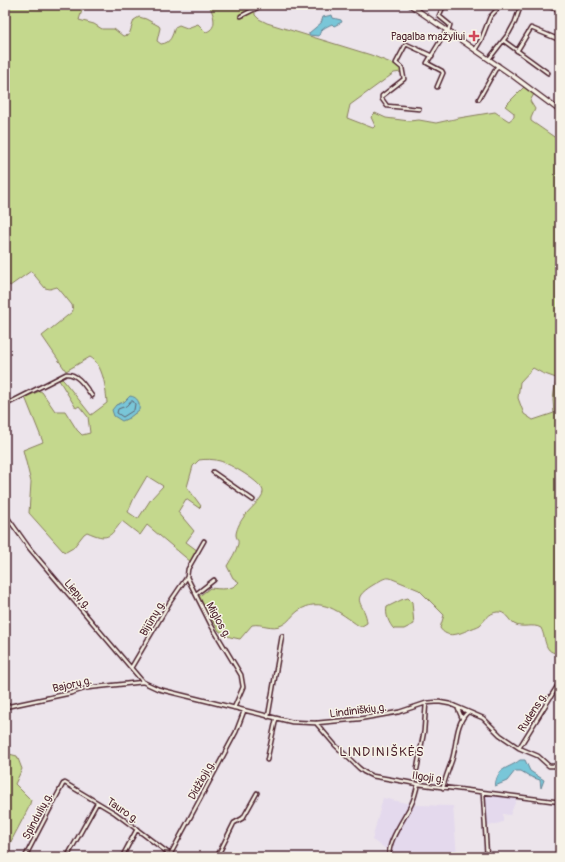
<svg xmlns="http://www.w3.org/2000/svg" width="565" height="862" viewBox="0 0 565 862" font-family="Pangolin,sans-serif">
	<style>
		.built { fill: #e4d9ed }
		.green { fill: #c4d88d; stroke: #877c5c; fill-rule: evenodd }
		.water { fill: #79c6d8; stroke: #668393 }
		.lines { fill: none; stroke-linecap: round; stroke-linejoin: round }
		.shore { stroke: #5d6270; stroke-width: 1 }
		.minor-casing { stroke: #4a1f2b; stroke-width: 5.5 }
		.major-casing { stroke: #4a1f2b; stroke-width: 6 }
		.minor { stroke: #f7f3e8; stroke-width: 2.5 }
		.major { stroke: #f7f3e8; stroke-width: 3.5 }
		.poi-dot { fill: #d1495b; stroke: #f7f3e8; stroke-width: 1.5 }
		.labels { text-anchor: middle; stroke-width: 3; stroke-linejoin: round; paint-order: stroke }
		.poi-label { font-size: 11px; fill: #4a1f2b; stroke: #f7f3e8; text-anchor: end }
		.street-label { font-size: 11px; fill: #4a1f2b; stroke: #f7f3e8 }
		.quarter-label { font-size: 13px; letter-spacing: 1px; fill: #4a1f2b; stroke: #f7f3e8 }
	</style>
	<rect width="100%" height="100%" fill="#ece4eb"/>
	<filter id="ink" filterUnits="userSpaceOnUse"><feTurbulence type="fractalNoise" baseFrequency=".025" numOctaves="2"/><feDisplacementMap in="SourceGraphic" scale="8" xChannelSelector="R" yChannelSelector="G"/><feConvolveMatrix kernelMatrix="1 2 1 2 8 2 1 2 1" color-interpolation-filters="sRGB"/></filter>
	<g filter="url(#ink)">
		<path class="built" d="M485 795 517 798 510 815 503 814V822L486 827Z
			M383 798 415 805 453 806 457 857H393L391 852 372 840Z"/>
		<path class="green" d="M5 5H90V8L85 6 83 7 79 20 94 24 102 29H114L123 36 129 35 134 20 139 17 146 19 159 26 160 28 157 41 161 44C171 43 172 36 175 27L179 25 187 28 198 24 206 32C219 28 213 13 209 5H259L255 8V15L259 19 267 23 371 55 396 65 401 68V72L394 73 350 105 347 118 373 128 375 126 371 117 375 113 386 118 409 121 419 120 436 123 459 118 495 112 509 121 514 117V113L505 106 524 87 534 94 530 101 535 109 531 118V121L560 141V653C543 654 547 640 541 628 533 623 522 629 514 624 508 620 506 611 497 612 489 613 485 620 480 625 477 627 472 628 468 630 459 634 447 639 440 628L444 615 419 590 390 578C383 577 379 582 373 585 347 601 366 603 367 623L362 626H359C340 613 321 595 298 611 292 615 289 622 282 625 272 630 262 623 252 625L240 639 230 637 219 631 198 597 210 588C220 589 232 591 239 582L233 578 227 566C231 559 236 552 238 544 239 540 236 538 236 535 236 530 240 522 243 518 247 511 263 499 263 492 264 483 228 463 220 461 214 459 205 459 199 460L193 466 187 487 201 506 199 508 186 499 178 512 194 531 186 542 198 551 191 562 147 525 140 535 122 521C109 538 108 541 87 532L84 534 73 548 66 552 63 551 29 513 31 482 23 450 43 442 25 397 40 391 42 392 55 411H65L77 430 82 435 90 433 88 417 79 406 76 408 59 380 62 379 64 381 91 415 107 403C106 389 103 364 90 357L66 371 42 336 72 312 73 310 72 305 59 289 57 287 50 289 45 288 31 271 10 286 5 280ZM533 368 542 373 556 378 553 400 554 413 533 420 524 414 518 398 520 382ZM129 397 137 412 124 420 116 405 124 402ZM147 476 163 486 151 499 138 519 128 512 134 498Z
			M408 598 412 602 414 624 404 629H394C389 624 385 614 387 607L401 600Z
			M5 753 17 756 22 769 15 784 31 800 29 807 5 853Z"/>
		<path class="water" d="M332 15 333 18 341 20 342 22 334 26 332 24C326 27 320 29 319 36L309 35V33L321 23 323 17Z
			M130 396C138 397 140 403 139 410L129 418 122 421 114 416 112 410 116 405 124 402Z
			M520 760H525L530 771 544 780 541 788 540 780 531 777 521 771H515L507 781 495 786C498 766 507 770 520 760Z"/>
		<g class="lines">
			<path class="shore" d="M131 401H133L135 404 134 410 123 417 117 413 118 409 126 406Z"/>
			<g class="minor-casing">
				<path id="minor" d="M444 5 439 16 450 25 448 31
					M546 5 560 11
					M241 16 263 5
					M504 41 548 73
					M475 50 481 40 490 17 501 5
					M517 51 531 28 560 40
					M489 59 509 33 515 22 521 5
					M437 87 443 73 442 71 427 63 447 30
					M479 99 498 65
					M419 109 387 106 382 99V96L404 79 402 68 396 63 406 44 432 56
					M5 405 66 374C78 373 86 388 92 396
					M213 472 253 500
					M5 514 30 549 143 682
					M204 541 188 569 187 577 211 625 241 675 243 687 234 708
					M196 594 214 580
					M131 668 170 602 187 577
					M5 707 71 693 87 688 143 682 158 689 292 722 316 723 359 719 399 712 426 703 439 702 450 704 483 718 500 735 519 748 538 756 549 766H560
					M458 709 462 718
					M268 717 282 636
					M316 723 335 745 359 768 364 772 372 776 418 784 560 802
					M519 748 558 685
					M267 760 276 719
					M417 769 424 731 426 703
					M443 788C445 778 449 769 452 760 457 745 455 723 468 712
					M483 793 487 857
					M25 857 63 784 65 783 115 813 171 855
					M67 857 97 803
					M122 857 137 829
					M169 857 236 732 244 711
					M217 857 234 823 243 818 257 793
					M390 857C385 844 407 815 412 803 415 797 416 790 418 784"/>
			</g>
			<g class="major-casing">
				<path id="major" d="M410 5 513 76 560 111"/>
			</g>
			<use href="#minor" class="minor"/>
			<use href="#major" class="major"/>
		</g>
	</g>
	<path class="poi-dot" d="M472 30h4v4h4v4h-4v4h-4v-4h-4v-4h4z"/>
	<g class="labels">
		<g class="poi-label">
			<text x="465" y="40">Pagalba mažyliui</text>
		</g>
		<g class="street-label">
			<text transform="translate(78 594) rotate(50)" y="4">Liepų g.</text>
			<text transform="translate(152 618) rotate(-60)" y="4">Bijūnų g.</text>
			<text transform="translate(219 620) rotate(61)" y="4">Miglos g.</text>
			<text transform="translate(72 684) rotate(-13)" y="4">Bajorų g.</text>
			<text transform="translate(358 710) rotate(-7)" y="4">Lindiniškių g.</text>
			<text transform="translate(532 712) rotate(-58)" y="4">Rudens g.</text>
			<text transform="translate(428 777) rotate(8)" y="4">Ilgoji g.</text>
			<text transform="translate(201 780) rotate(-61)" y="4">Didžioji g.</text>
			<text transform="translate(123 810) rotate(34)" y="4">Tauro g.</text>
			<text transform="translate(37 816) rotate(-62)" y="4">Spindulių g.</text>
		</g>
		<g class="quarter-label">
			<text x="382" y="756">LINDINIŠKĖS</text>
		</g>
	</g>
	<rect width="565" height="862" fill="none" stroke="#f7f3e8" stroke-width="20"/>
	<rect x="10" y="10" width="545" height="842" fill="none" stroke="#4a1f2b" stroke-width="1.5" filter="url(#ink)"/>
</svg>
